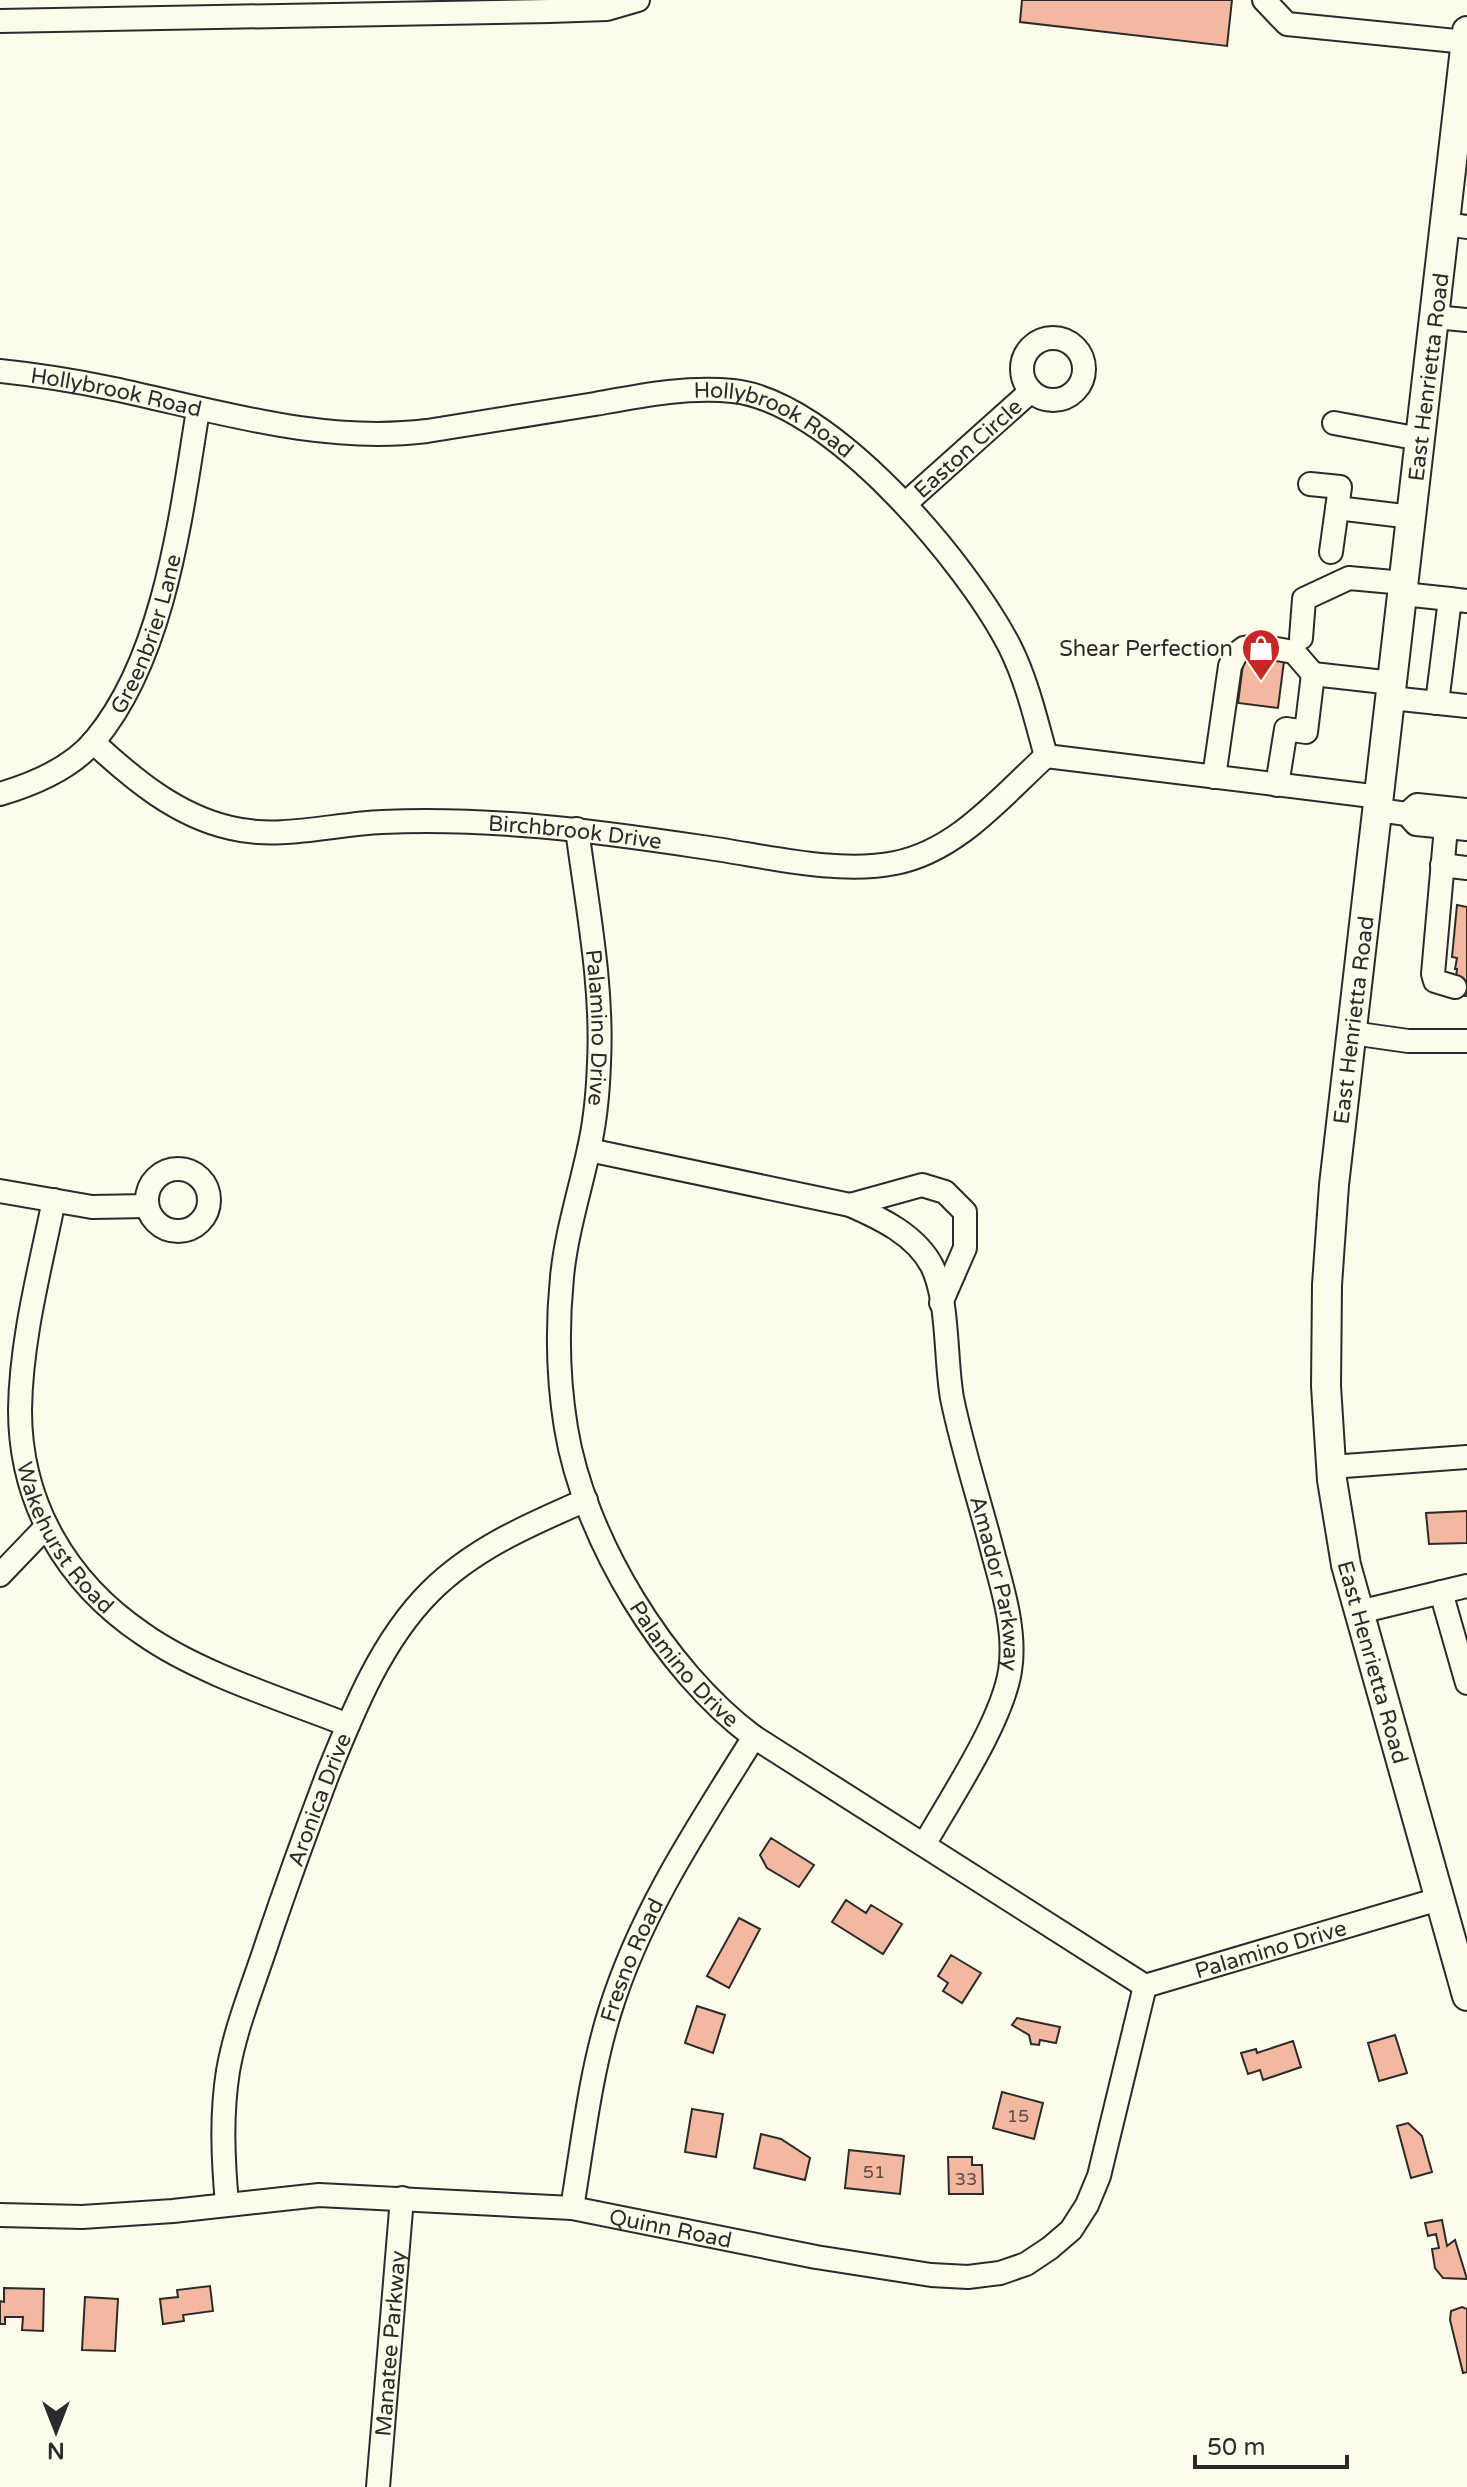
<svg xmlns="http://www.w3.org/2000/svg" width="1467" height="2487" viewBox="0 0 1467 2487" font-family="'Varela Round',sans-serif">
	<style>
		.building { fill: #f2b8a0; stroke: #2b2b2b; stroke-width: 2 }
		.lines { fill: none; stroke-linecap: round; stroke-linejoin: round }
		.minor-casing { stroke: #2b2b2b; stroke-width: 26 }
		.major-casing { stroke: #2b2b2b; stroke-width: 32 }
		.minor { stroke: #fdfbea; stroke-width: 22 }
		.major { stroke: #fdfbea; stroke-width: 28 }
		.labels { text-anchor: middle; stroke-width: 6; stroke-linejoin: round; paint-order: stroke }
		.number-label { font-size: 18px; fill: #5d4e48 }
		.street-label { font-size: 22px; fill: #2b2b2b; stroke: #fdfbea }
		.poi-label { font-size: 22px; fill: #2b2b2b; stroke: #fdfbea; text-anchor: end }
	</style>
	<rect width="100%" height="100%" fill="#fdfbea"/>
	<path class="building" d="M1022 0H1232L1227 46 1020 22Z
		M1244 656 1284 661 1278 708 1238 703Z
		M1457 905 1467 907V996L1454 995 1457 969H1455L1457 958 1452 957Z
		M1467 1511V1543L1429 1544 1426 1513Z
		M771 1838 814 1865 799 1887 767 1868 760 1855Z
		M846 1900 866 1913 871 1905 902 1924 883 1954 832 1922Z
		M739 1918 760 1929 729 1988 707 1976Z
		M951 1955 981 1973 962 2003 943 1991 948 1983 938 1976Z
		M697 2006 725 2015 713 2053 685 2043Z
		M1017 2018 1060 2027 1056 2043 1040 2040 1039 2045 1031 2044 1029 2035 1012 2025Z
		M1395 2035 1407 2073 1379 2081 1368 2043Z
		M1293 2041 1301 2067 1263 2080 1260 2070 1248 2074 1241 2053 1256 2049 1257 2053Z
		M1002 2092 1043 2103 1034 2139 993 2128Z
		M692 2109 723 2114 716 2157 685 2152Z
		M1408 2123 1422 2136 1432 2172 1411 2178 1397 2126Z
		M761 2134 781 2139 810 2158 805 2180 754 2168Z
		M849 2150 904 2156 900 2194 845 2188Z
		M948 2157H972V2165H982L983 2194H949Z
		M1442 2220 1447 2246 1455 2240 1467 2279 1443 2278 1435 2268 1432 2249 1439 2248 1436 2234 1428 2236 1425 2223Z
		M210 2286 213 2311 183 2315 184 2321 163 2324 160 2299 178 2297 177 2290Z
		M4 2288 44 2289 43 2331 22 2330 23 2317H5V2324H0V2301L4 2302Z
		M85 2297 118 2299 115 2351 82 2350Z
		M1462 2307 1467 2309V2372L1463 2373 1450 2320 1451 2311Z"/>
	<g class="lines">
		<g class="minor-casing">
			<g id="minor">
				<path d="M1264 0 1287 24 1466 42"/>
				<path d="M0 21 550 11 607 9 638 0"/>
				<path d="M1446 224 1467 227"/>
				<path d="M1434 317 1467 320"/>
				<circle cx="1053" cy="369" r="31"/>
				<path id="s1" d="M0 371C39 375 76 381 114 389 217 411 321 444 427 431 483 422 539 413 595 404 639 396 687 386 733 391 831 401 967 563 1010 647 1027 681 1036 720 1046 756"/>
				<path d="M1334 423 1420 439"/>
				<path d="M1310 484 1340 487 1331 552"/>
				<path id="s2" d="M905 504 1031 391"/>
				<path d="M1337 508 1412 517"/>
				<path d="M1403 594 1450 599"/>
				<path d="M1301 638 1304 599 1349 578 1404 583"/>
				<path d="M1391 698 1467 706"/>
				<path d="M1437 703 1450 599 1467 601"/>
				<path id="s3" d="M93 742C133 779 177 816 231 828 280 840 333 824 382 822 490 817 595 831 702 847 762 855 836 875 895 863 957 851 1001 797 1046 756"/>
				<path d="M1046 756 1380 797"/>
				<path d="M1214 777 1230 666 1236 654 1244 648 1259 646 1294 652 1313 674"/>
				<path d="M1277 785 1286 729 1306 732 1313 674 1393 683"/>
				<path id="s4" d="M0 794C34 784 72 768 95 740 165 656 181 515 198 410"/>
				<path d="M1378 810 1407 814 1416 824 1467 829"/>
				<path d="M1407 814 1417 805 1467 810"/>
				<path d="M1446 827 1433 974 1435 981 1455 987"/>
				<path id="s5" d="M577 829C587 906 603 985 599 1063 598 1093 595 1124 588 1153 579 1194 566 1235 562 1277 557 1327 558 1379 566 1428 584 1538 664 1670 754 1737L1145 1986 1439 1899"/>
				<path d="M1442 865 1467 868"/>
				<path d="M1352 1033 1408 1041H1467"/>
				<path id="s6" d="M589 1150 850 1205C880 1218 916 1235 932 1266 949 1301 945 1359 952 1398 963 1452 981 1505 994 1557 1004 1593 1016 1634 1010 1671 1002 1722 950 1799 924 1845"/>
				<circle cx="178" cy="1200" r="31"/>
				<path d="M0 1191 92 1207 147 1206"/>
				<path id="s7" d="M54 1200C40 1269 21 1339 20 1410 20 1503 66 1582 143 1634 200 1674 282 1699 348 1725"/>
				<path d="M850 1205 922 1185 945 1192 965 1212V1248L941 1303"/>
				<path d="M1331 1467 1467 1457"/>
				<path d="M0 1575 45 1528"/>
				<path d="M1441 1592 1467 1683"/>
				<path d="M1359 1612 1467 1586"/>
				<path id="s8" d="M227 2204C223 2159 221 2115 228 2071 236 2025 255 1981 269 1937 288 1881 308 1826 329 1771 354 1709 382 1640 430 1592 474 1548 531 1524 586 1500"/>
				<path id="s9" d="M572 2208C583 2142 590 2075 610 2011 641 1911 699 1825 754 1737"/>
				<path id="s10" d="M0 2215 82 2217 173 2211 319 2195 572 2208 816 2257 931 2275 968 2277 1000 2273 1026 2264 1050 2248 1071 2230 1087 2205 1099 2176 1145 1986"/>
				<path id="s11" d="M378 2487 402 2198"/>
			</g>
		</g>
		<g class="major-casing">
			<g id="major">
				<path id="s12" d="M1467 31 1334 1185 1327 1285 1326 1386 1332 1480 1346 1565 1467 1996"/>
			</g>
		</g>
		<use href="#minor" class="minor"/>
		<use href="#major" class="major"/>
	</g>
	<defs>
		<g id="shop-pin" transform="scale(2)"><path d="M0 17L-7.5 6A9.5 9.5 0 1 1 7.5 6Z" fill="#c62828" stroke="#fdfbea"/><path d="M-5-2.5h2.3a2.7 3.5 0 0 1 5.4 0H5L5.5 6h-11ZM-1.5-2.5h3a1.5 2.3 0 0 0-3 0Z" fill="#fff"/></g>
	</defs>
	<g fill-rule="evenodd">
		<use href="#shop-pin" x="1261" y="648"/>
	</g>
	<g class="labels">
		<g class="number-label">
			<text x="1018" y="2122">15</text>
			<text x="874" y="2178">51</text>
			<text x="966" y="2185">33</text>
		</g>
		<g class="street-label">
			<text transform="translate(1428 377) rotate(-83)" y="8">East Henrietta Road</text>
			<text dy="8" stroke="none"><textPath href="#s1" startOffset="118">Hollybrook Road</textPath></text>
			<text dy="8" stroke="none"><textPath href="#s1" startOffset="790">Hollybrook Road</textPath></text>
			<text dy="8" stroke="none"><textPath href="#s2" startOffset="84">Easton Circle</textPath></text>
			<text dy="8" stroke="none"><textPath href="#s4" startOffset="230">Greenbrier Lane</textPath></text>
			<text dy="8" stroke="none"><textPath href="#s3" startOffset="510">Birchbrook Drive</textPath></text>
			<text transform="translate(1353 1020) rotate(-83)" y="8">East Henrietta Road</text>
			<text dy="8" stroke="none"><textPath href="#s5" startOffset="200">Palamino Drive</textPath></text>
			<text dy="8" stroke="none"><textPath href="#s7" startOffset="352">Wakehurst Road</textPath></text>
			<text dy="8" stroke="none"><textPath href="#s6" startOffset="696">Amador Parkway</textPath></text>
			<text dy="8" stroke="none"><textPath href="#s5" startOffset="872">Palamino Drive</textPath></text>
			<text dy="8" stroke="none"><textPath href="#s12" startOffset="1644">East Henrietta Road</textPath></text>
			<text dy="8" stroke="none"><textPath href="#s8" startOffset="420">Aronica Drive</textPath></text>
			<text dy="8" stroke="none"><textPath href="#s5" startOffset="1568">Palamino Drive</textPath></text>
			<text dy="8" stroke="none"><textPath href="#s9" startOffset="256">Fresno Road</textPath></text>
			<text dy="8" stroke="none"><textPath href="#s10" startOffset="674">Quinn Road</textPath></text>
			<text dy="8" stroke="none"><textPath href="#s11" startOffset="144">Manatee Parkway</textPath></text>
		</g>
		<g class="poi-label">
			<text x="1233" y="656">Shear Perfection</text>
		</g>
	</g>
	<g transform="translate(56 2431) rotate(180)" stroke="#fdfbea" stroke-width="6" paint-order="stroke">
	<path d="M0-6L14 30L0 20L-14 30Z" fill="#2b2b2b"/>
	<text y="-12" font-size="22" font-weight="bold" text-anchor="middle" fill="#2b2b2b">N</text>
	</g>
	<path d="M1195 2455v12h152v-12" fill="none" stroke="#2b2b2b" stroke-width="4"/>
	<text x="1207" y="2455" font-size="24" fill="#2b2b2b" stroke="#fdfbea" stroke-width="6" paint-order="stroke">50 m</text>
</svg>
